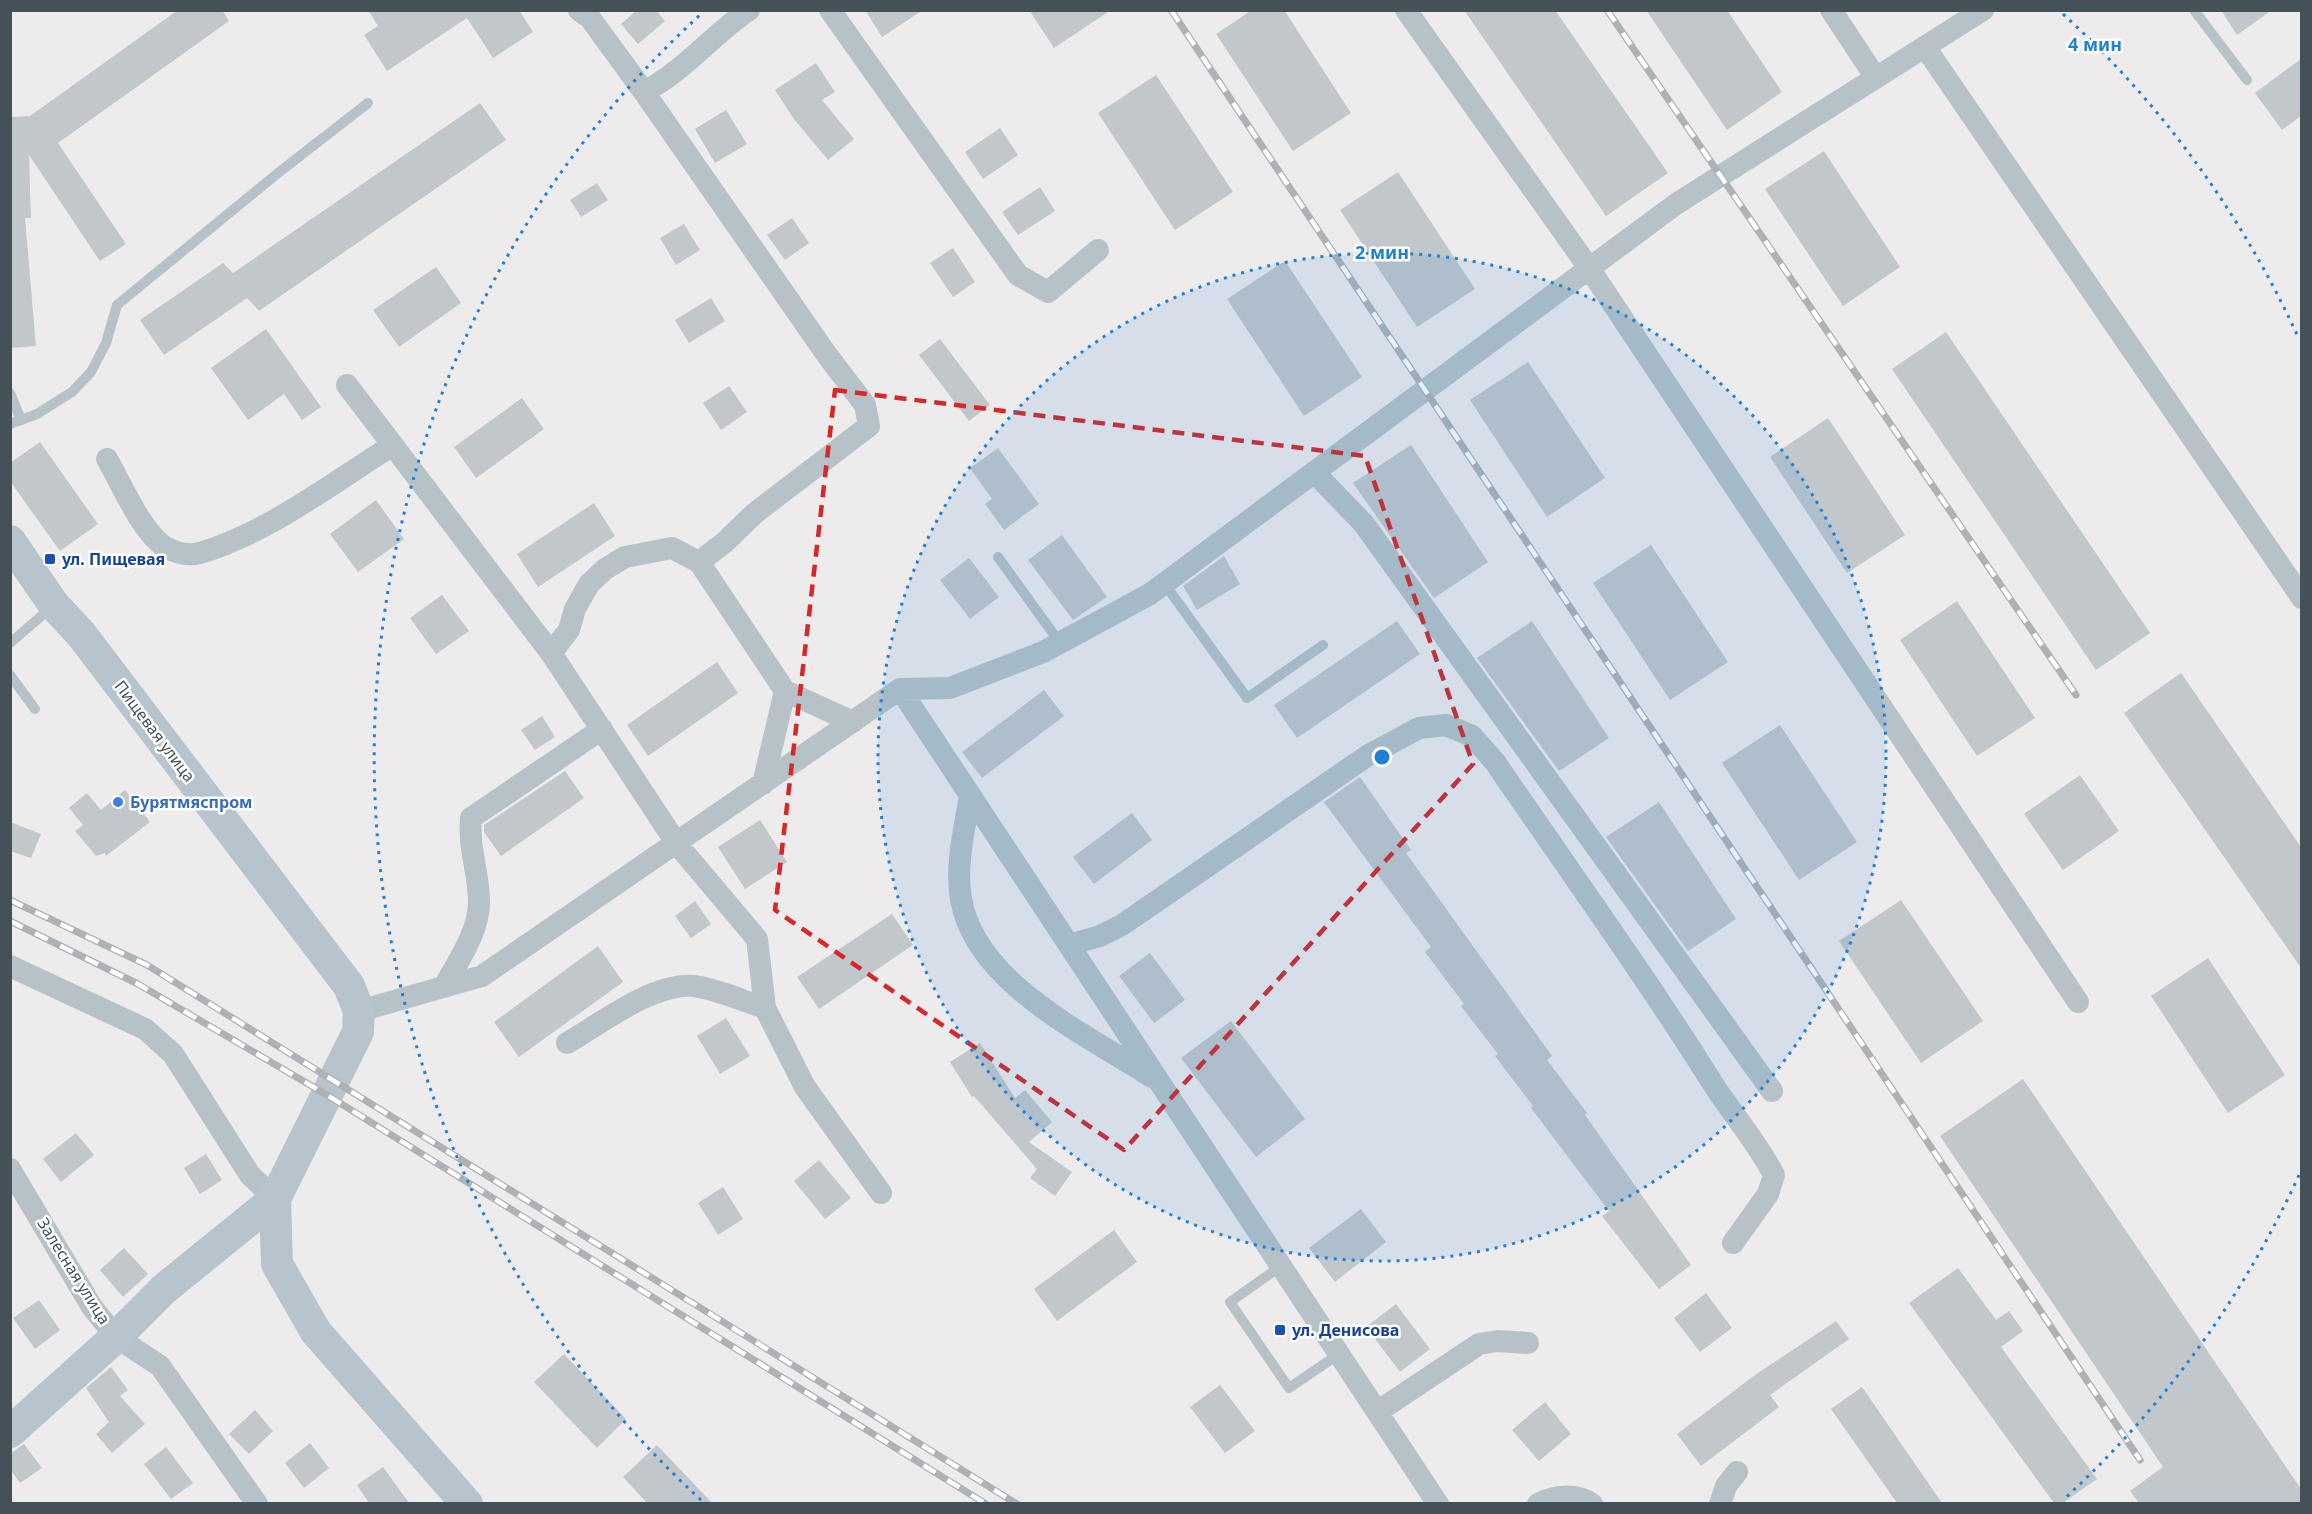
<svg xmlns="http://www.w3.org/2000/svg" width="2312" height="1514" viewBox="0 0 2312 1514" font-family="'Noto Sans',sans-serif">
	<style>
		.building { fill: #c2c7cb }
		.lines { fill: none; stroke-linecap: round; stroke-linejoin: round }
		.lane { stroke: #b7c2c8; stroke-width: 10 }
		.street { stroke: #b7c2c8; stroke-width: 22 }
		.secondary { stroke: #b7c4cd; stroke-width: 32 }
		.rail-casing { stroke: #aeb2b6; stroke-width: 7 }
		.rail { stroke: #fff; stroke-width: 4.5; stroke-dasharray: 14; stroke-linecap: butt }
		.marked { fill: none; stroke: #d62828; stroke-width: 4.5; stroke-dasharray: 12 8; stroke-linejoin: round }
		.ring { fill: none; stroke: #1f80d5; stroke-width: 3; stroke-dasharray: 3 6 }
		.transit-dot { fill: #1a4fb4; stroke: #fff; stroke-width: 2 }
		.shop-dot { fill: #3f7fe0; stroke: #fff; stroke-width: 2 }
		.labels { text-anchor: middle; stroke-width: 5; stroke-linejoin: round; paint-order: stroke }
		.transit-label { font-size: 16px; font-weight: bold; fill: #164399; stroke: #fff; text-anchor: start }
		.street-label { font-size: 16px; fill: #455158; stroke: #fff }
		.shop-label { font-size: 16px; font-weight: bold; fill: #366cbe; stroke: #fff; text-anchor: start }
		.centre { fill: #1f80d5; stroke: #fff; stroke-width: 3 }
		.ring-label { font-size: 18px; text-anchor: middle; font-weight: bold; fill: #1f80d5; stroke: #fff; stroke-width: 5; stroke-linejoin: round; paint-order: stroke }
	</style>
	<rect width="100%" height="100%" fill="#eeebec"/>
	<path class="building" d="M178 10H222L229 21 58 143 126 244 100 261 29 155 31 218H25L36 346 10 348V117L30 116Z
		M368 10H519L533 32 493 58 467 18 387 71 364 35 378 26Z
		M637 10H656L665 21 638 44 621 24Z
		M865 10H923L882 37Z
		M1029 10H1111L1054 48Z
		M1252 10H1284L1351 113 1293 151 1216 34Z
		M1464 10H1555L1668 173 1606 216Z
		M1646 10H1727L1782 92 1727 130Z
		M2221 10H2272L2237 35Z
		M2301 59V116L2282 130 2255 93Z
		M816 63 835 92 822 100 854 139 828 160 794 119 775 90Z
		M1156 75 1233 192 1175 230 1098 113Z
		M480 103 506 140 259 311 247 298 164 355 140 320 223 263 233 273Z
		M726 110 747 144 715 163 695 129Z
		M1000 128 1018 155 983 179 965 152Z
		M1824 151 1900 267 1843 306 1765 189Z
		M1398 172 1475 289 1417 327 1340 210Z
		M597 183 608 200 581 217 570 200Z
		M1040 187 1055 211 1018 235 1002 212Z
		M792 218 809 243 785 260 767 235Z
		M684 224 700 250 676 265 660 238Z
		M953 248 975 282 953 297 930 263Z
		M1285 261 1362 377 1304 416 1227 299Z
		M436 267 461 303 399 347 373 310Z
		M711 298 725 321 689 343 675 320Z
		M266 329 321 407 302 420 284 394 248 420 211 368Z
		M1946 332 2150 633 2096 670 1892 369Z
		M940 339 990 405 969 421 919 355Z
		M1528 362 1605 478 1547 517 1470 400Z
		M729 386 747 412 721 430 703 403Z
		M522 398 544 429 476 478 454 447Z
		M1828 418 1905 535 1847 573 1770 457Z
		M40 442 98 524 60 551 10 481V463Z
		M1411 445 1488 562 1434 598 1353 483Z
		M998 448 1039 504 1004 530 985 504 992 499 970 468Z
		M376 500 404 539 358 572 330 534Z
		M594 503 615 536 538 587 517 554Z
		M1062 535 1107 597 1073 620 1028 560Z
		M1651 545 1728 662 1670 700 1593 583Z
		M1224 556 1240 584 1197 610 1183 586Z
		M969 558 999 597 970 619 940 580Z
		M442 595 469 631 436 654 410 618Z
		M1957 601 2035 718 1977 756 1900 640Z
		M1397 621 1420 654 1297 738 1274 705Z
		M1532 621 1609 738 1559 771 1477 658Z
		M717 662 738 693 648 756 627 725Z
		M2181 673 2301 847V968L2124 713Z
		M1044 690 1064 716 982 778 962 752Z
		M542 716 555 737 535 750 521 730Z
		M1780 725 1857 842 1799 880 1722 763Z
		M565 771 584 798 501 856 484 832V825Z
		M2080 775 2119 831 2063 870 2024 814Z
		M1360 777 1411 850 1406 853 1552 1056 1547 1060 1587 1113 1585 1115 1691 1265 1659 1289 1602 1216 1609 1211 1531 1108 1533 1106 1495 1056 1498 1054 1461 1006 1464 1004 1425 952 1431 947 1324 802Z
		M125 790 150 822 106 856 105 853 96 856 75 831 83 825 69 808 87 793 101 810Z
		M1659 802 1736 919 1688 951 1606 837Z
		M1132 813 1152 840 1094 884 1073 857Z
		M760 820 787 862 745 889 718 847Z
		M10 822 41 834 31 858 10 851Z
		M1901 900 1983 1021 1921 1063 1839 941Z
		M695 901 711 924 691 938 675 916Z
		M892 914 913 945 819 1009 797 977Z
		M598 946 623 982 519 1057 494 1022Z
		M1150 953 1185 1000 1154 1023 1119 976Z
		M2208 958 2285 1075 2228 1113 2151 996Z
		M726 1018 750 1056 720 1074 697 1036Z
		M1231 1021 1305 1119 1256 1157 1181 1058Z
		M980 1043 1015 1098 1025 1090 1052 1122 1029 1142 1072 1172 1055 1196 1030 1178 1037 1169 974 1096 972 1097 950 1062Z
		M2023 1079 2301 1489V1503H2139L2130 1491 2163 1467 1940 1136Z
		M76 1133 94 1155 61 1182 43 1159Z
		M206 1154 222 1180 200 1194 184 1168Z
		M819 1160 851 1198 825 1219 794 1181Z
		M723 1187 743 1219 718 1235 698 1203Z
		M1361 1209 1386 1242 1335 1282 1309 1248Z
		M1114 1230 1137 1262 1057 1321 1034 1289Z
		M124 1248 148 1274 123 1297 100 1270Z
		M1958 1268 1996 1320 2009 1311 2023 1331 2001 1347 2097 1479 2063 1503H2054L1909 1303Z
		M1706 1293 1732 1328 1700 1352 1674 1318Z
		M39 1300 60 1330 35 1349 13 1318Z
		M1396 1304 1430 1349 1400 1372 1366 1327Z
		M1836 1321 1849 1339 1770 1395 1779 1407 1701 1466 1677 1434 1755 1375Z
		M564 1354 626 1419 597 1448 534 1382Z
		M111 1367 128 1390 120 1396 145 1424 112 1453 96 1434 109 1422 86 1388Z
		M1220 1385 1255 1431 1225 1453 1190 1407Z
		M1862 1387 1942 1503H1897L1831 1409Z
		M1545 1402 1571 1434 1539 1461 1512 1430Z
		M255 1410 273 1431 249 1454 229 1434Z
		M310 1443 329 1468 304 1488 285 1463Z
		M24 1444 42 1468 20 1483 10 1469V1454Z
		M657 1445 712 1503H647L623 1477Z
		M166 1447 193 1483 171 1499 144 1464Z
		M383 1467 409 1503H369L357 1485Z"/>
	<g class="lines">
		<path class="lane" d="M2194 10 2247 80
			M10 393 21 420
			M10 424 37 414 72 392 91 372 106 343 117 305 278 173 368 103
			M998 557 1060 643
			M1164 583 1247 698 1323 645
			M10 643 53 606
			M10 675 35 709
			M1281 1266 1230 1302 1289 1388 1339 1354"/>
		<path class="street" d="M579 10 590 18 644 92C683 72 712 35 749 10
			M830 10 1018 275 1048 292 1098 250
			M1406 10 1589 268 2078 1002
			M1831 10 1876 78
			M1925 47 2302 598
			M347 385 551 653 677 844 757 939 765 1008 805 1087 881 1193
			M107 459C121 483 142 533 165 547 176 553 188 556 200 553 268 533 334 482 393 445
			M1314 472 1364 524 1772 1091
			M699 562 785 691 853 722
			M551 653 569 630 575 609 589 584 605 569 625 557 672 548 699 562 725 542 755 513 869 426 865 405 827 355 644 92
			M900 689 1438 1504
			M763 784 785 691
			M970 795C965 827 955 865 961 899 975 983 1087 1035 1152 1077
			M1069 945 1100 936 1122 925 1367 756 1419 728 1446 725 1472 736 1495 762C1568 869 1644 974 1713 1084 1733 1115 1757 1142 1774 1175L1768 1194 1733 1243
			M10 966 145 1029 173 1054 250 1175 275 1199
			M444 987C458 961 479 932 479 902 479 873 468 847 471 818L602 729
			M359 1011 482 976 900 689 950 688 1043 652 1150 594 1676 204 1983 10
			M567 1043C600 1024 654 982 694 986 717 989 743 1001 765 1008
			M10 1169 92 1307 116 1337 160 1366 257 1504
			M1377 1412 1479 1344 1497 1341 1528 1343
			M1538 1504C1555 1495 1577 1493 1592 1504
			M1720 1504 1726 1486 1737 1472"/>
		<path class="secondary" d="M10 541 54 605 81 634 349 986 359 1011 358 1032 275 1199 164 1289 116 1337 10 1432
			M275 1199 277 1264 316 1332 467 1504"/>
		<g class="rail-casing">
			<path id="rail" d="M1171 10 2140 1460
				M1607 10 2076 695
				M10 900 147 965 1017 1504
				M10 921 138 984 327 1095 986 1504"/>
		</g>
		<use href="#rail" class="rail"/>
	</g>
	<path class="marked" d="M835 390 1365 456 1473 764 1124 1150 775 910Z"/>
	<circle cx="1382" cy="757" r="504" fill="#1f80d5" fill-opacity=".12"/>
	<g class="ring">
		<circle cx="1382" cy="757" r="504"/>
		<path d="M2299 1175A1008 1008 0 0 1 2063 1500M701 1500A1008 1008 0 0 1 701 14M2063 14A1008 1008 0 0 1 2299 339"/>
	</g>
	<g class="transit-dot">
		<rect x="44" y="553" width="12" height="12" rx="3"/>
		<rect x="1274" y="1324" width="12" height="12" rx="3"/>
	</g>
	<circle class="shop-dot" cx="118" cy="802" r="6"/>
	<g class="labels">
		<g class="transit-label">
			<text x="62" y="565">ул. Пищевая</text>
			<text x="1292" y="1336">ул. Денисова</text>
		</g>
		<g class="street-label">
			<text transform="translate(155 731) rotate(53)" y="6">Пищевая улица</text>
			<text transform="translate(74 1271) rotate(58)" y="6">Залесная улица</text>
		</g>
		<g class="shop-label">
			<text x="130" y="808">Бурятмяспром</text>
		</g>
	</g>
	<circle cx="1382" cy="757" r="9" class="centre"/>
	<g class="ring-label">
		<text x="2095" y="51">4 мин</text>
		<text x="1382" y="259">2 мин</text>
	</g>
	<rect width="2312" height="1514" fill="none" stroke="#455158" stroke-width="24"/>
</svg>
